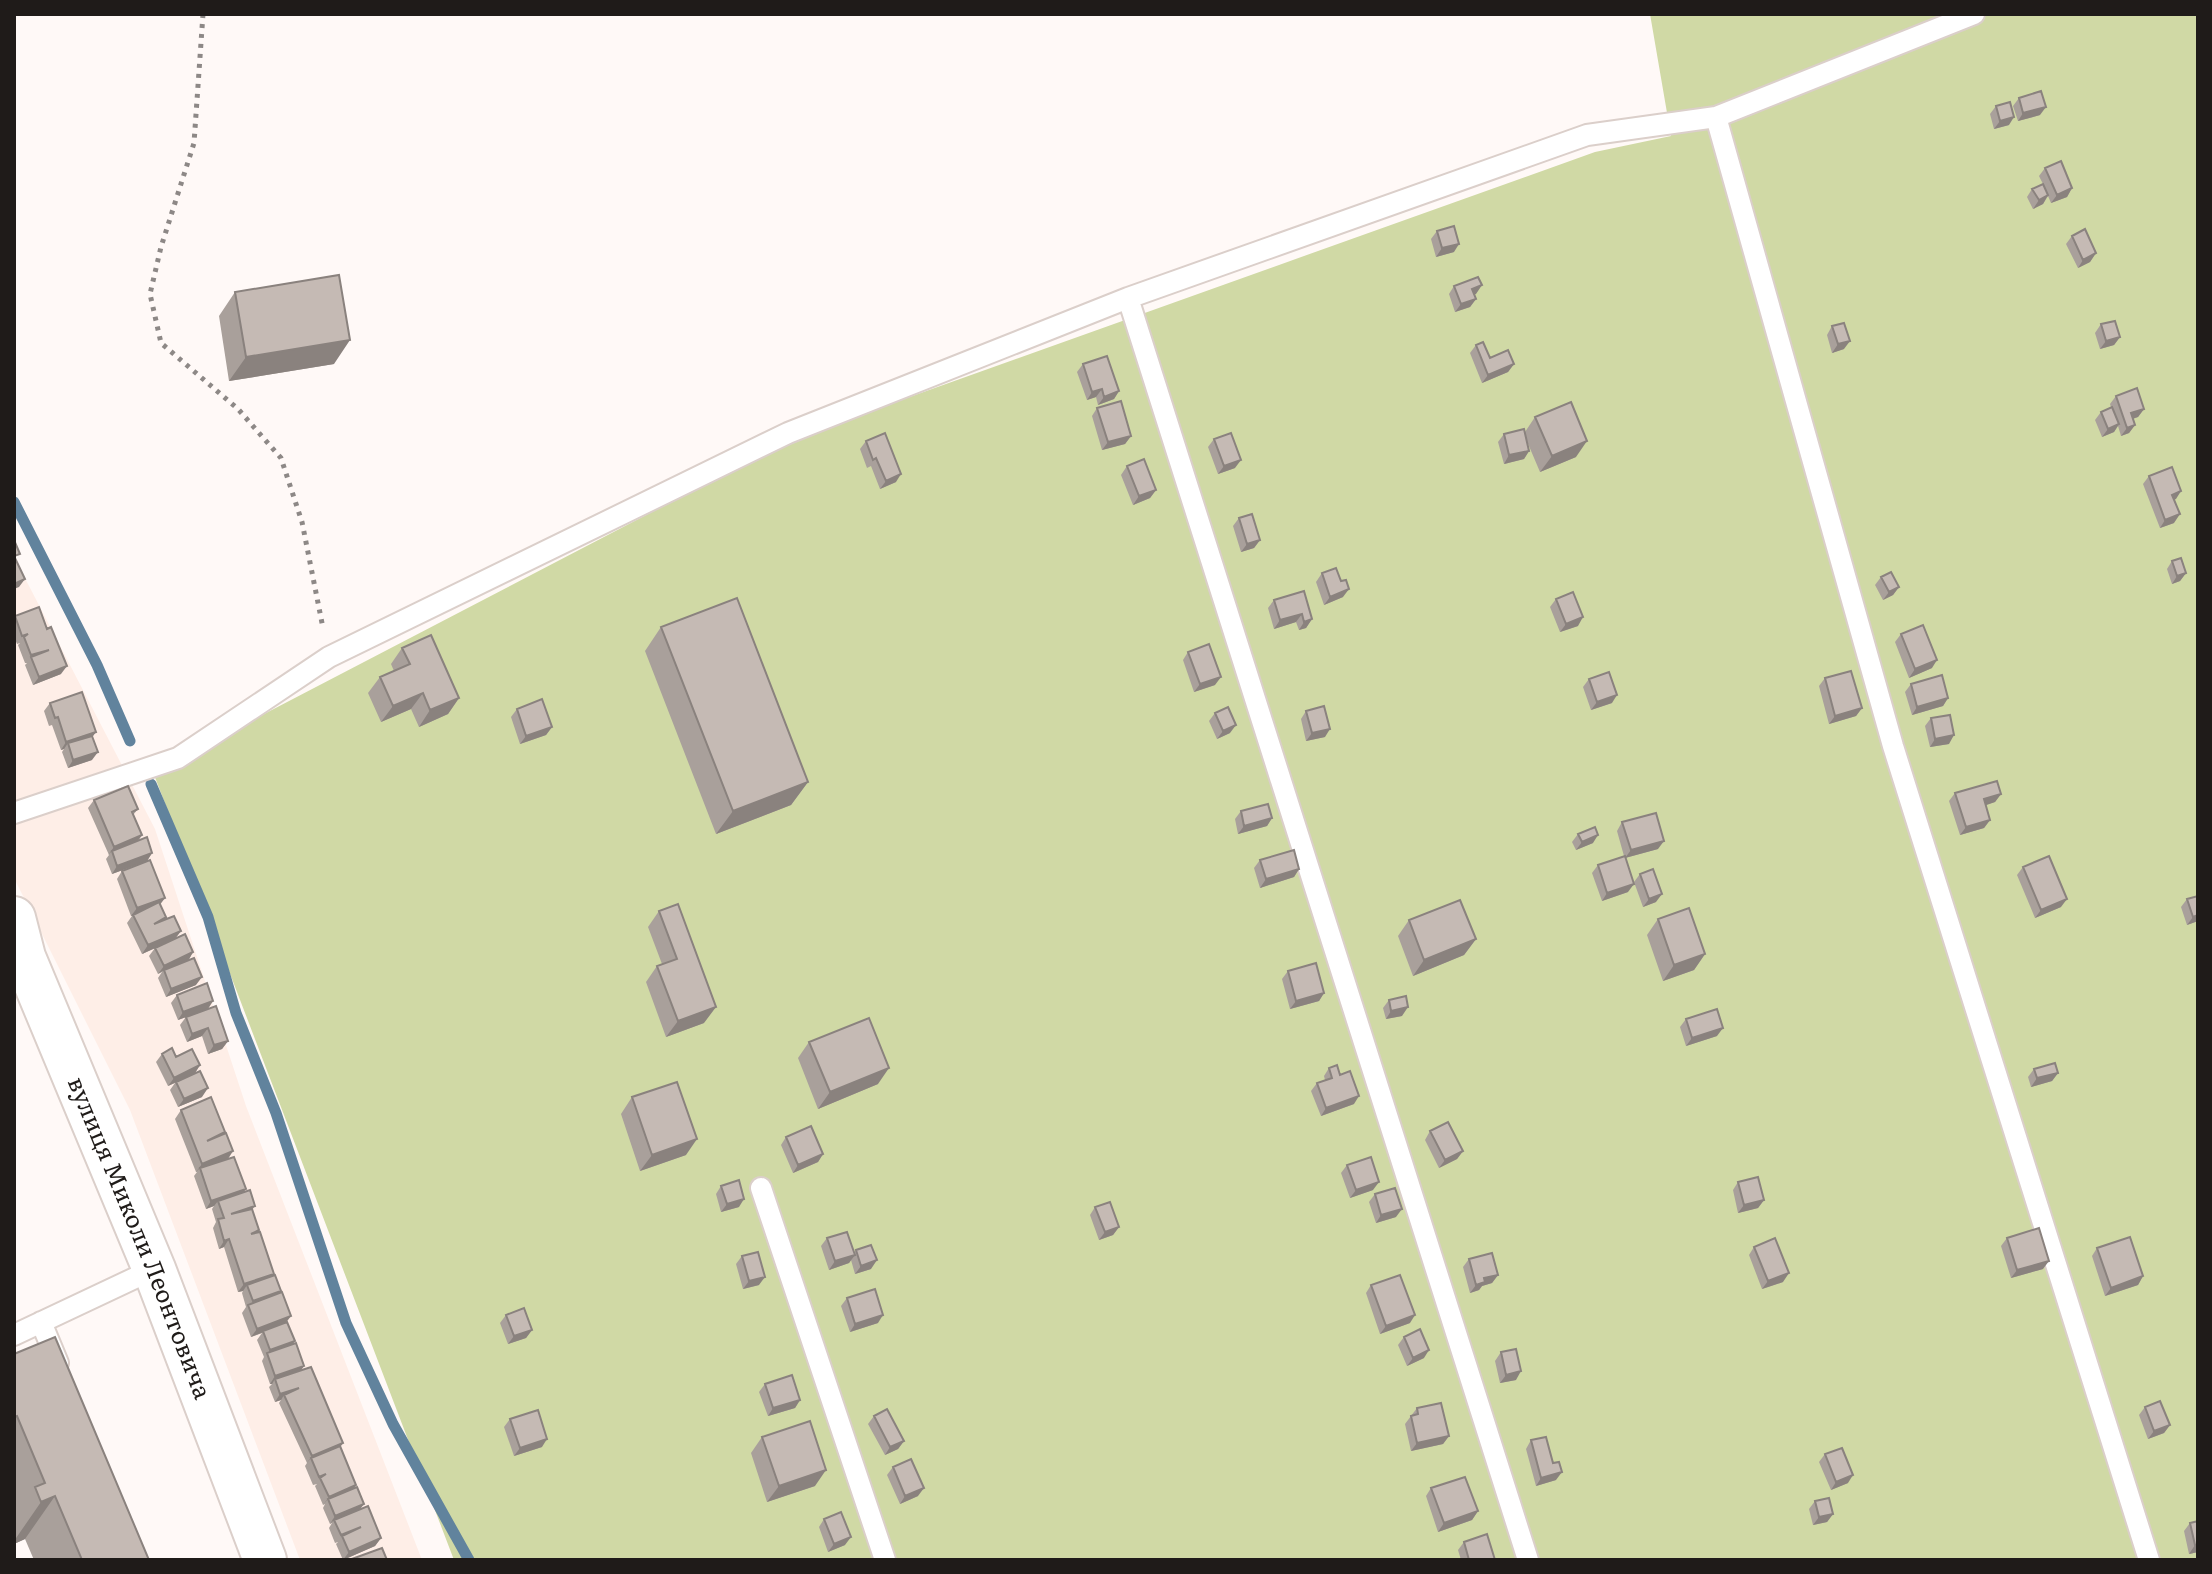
<svg xmlns="http://www.w3.org/2000/svg" width="2212" height="1574" viewBox="0 0 2212 1574" font-family="Literata,serif">
	<style>
		.built { fill: #feeee7 }
		.green { fill: #d0d9a5 }
		.lines { fill: none; stroke-linecap: round; stroke-linejoin: round }
		.stream { stroke: #61839d; stroke-width: 11 }
		.service-casing { stroke: #dbcfca; stroke-width: 24 }
		.minor-casing { stroke: #dbcfca; stroke-width: 46 }
		.path { stroke: #8d8886; stroke-width: 5; stroke-dasharray: 4 6; stroke-linecap: butt }
		.service { stroke: #fff; stroke-width: 20 }
		.minor { stroke: #fff; stroke-width: 42 }
		.wall { fill: #a9a09b }
		.shaded-wall { fill: #8a827e }
		.building { fill: #c5bab4; stroke: #8a827e; stroke-width: 2 }
		.labels { text-anchor: middle; stroke-width: 8; stroke-linejoin: round; paint-order: stroke }
		.street-label { font-size: 24px; fill: #1f1b19; stroke: #fff }
	</style>
	<rect width="100%" height="100%" fill="#fff9f7"/>
	<path class="built" d="M14 557 155 829 246 1106 422 1560H300L130 1110 14 878Z"/>
	<path class="green" d="M1650 14H2198V1560H454L153 772 792 439 1595 152 1671 136Z"/>
	<g class="lines">
		<path class="stream" d="M14 502 97 665 130 741
			M151 784 208 917 236 1013 276 1113 346 1323 393 1424 469 1560"/>
		<g class="service-casing">
			<path id="service" d="M1716 117 1893 746 2149 1560
				M1128 298 1528 1560
				M14 813 178 758 329 657 788 433 1128 298 1587 135 1716 117 1974 14
				M761 1188 885 1560
				M41 1322 58 1363
				M14 1335 154 1269"/>
		</g>
		<g class="minor-casing">
			<g id="minor">
				<path id="s1" d="M14 918 24 957 154 1269 265 1560"/>
			</g>
		</g>
		<path class="path" d="M203 14 194 143 161 247 150 294 161 343 238 409 281 458 302 522 323 628"/>
		<use href="#service" class="service"/>
		<use href="#minor" class="minor"/>
	</g>
	<path class="wall" d="M2019 98 2040 115 2018 121 2013 106Z
		M1996 106 2009 125 1994 129 1990 114Z
		M2045 168 2072 188 2067 197 2051 203 2048 196 2043 204 2033 209 2027 197 2032 189 2044 186 2039 176Z
		M1437 231 1454 252 1436 257 1431 239Z
		M2072 236 2096 253 2090 262 2078 268 2066 244Z
		M1482 285 1474 294 1476 299 1470 307 1455 312 1449 294 1454 286Z
		M235 292 334 364 229 381 219 316Z
		M2101 324 2120 337 2114 345 2100 349 2095 333Z
		M1832 326 1844 349 1832 353 1827 335Z
		M1476 345 1490 358 1514 364 1508 372 1482 383 1470 353Z
		M1083 364 1119 391 1114 399 1098 405 1096 397 1087 400 1077 372Z
		M2116 396 2144 409 2138 417 2133 419 2135 425 2129 433 2121 436 2118 426 2114 432 2102 437 2095 420 2101 412 2111 407 2110 404Z
		M1097 408 1131 436 1125 444 1102 450 1092 416Z
		M1535 417 1576 457 1540 472 1526 439 1529 451 1524 459 1504 464 1498 442 1504 434 1525 432Z
		M1214 439 1235 468 1218 474 1208 447Z
		M866 441 896 482 880 489 871 466 867 468 860 449Z
		M1127 466 1156 490 1150 498 1133 505 1121 475Z
		M2149 476 2181 491 2174 500V523L2160 528 2143 484Z
		M1239 518 1260 540 1254 548 1241 552 1233 526Z
		M2172 561 2186 573 2180 581 2172 584 2167 569Z
		M1322 573 1343 597 1324 605 1316 582Z
		M1881 577 1899 587 1893 595 1883 600 1875 585Z
		M1556 599 1578 626 1560 632 1550 607Z
		M1274 600 1312 619 1306 628 1299 630 1296 622 1274 629 1268 608Z
		M15 616 61 674 33 685 25 665 27 663H25L18 645 20 643 17 644 14 637Z
		M661 627 808 782 791 805 716 834 645 651Z
		M1901 634 1932 668 1909 678 1895 642Z
		M402 648 459 698 448 714 419 727 411 709 381 722 368 693 380 677 394 671 391 664Z
		M1188 652 1215 685 1194 692 1183 660Z
		M1825 678 1862 708 1856 716 1829 724 1819 686Z
		M1589 679 1612 703 1591 710 1583 687Z
		M1911 684 1948 698 1943 706 1912 715 1905 692Z
		M50 703 96 732 92 737V760L68 768 62 752 64 749 61 750 52 725 49 726 44 711Z
		M517 709 552 727 546 735 520 744 511 717Z
		M1306 711 1325 737 1306 741 1301 719Z
		M1215 713 1230 733 1217 739 1209 721Z
		M1931 718 1949 744 1930 747 1925 726Z
		M1955 793 2001 794 1995 802 1985 805 1990 820 1984 828 1960 835 1949 801Z
		M94 800 138 809 133 815 142 835 138 841 152 853 147 861 112 874 106 859 109 855 88 808Z
		M1241 811 1272 818 1267 826 1238 834 1235 819Z
		M1622 822 1658 849 1625 858 1628 892 1602 901 1592 873 1598 865 1624 856 1617 831Z
		M1578 834 1593 843 1576 850 1572 842Z
		M1260 860 1299 869 1294 877 1260 888 1254 868Z
		M2023 867 2061 907 2035 918 2017 875Z
		M122 871 160 904 166 917 165 919 181 931 175 938 193 952 188 961 196 985 166 997 158 978 162 972 158 974 149 956 155 948 160 946 142 954 127 923 132 916H131L117 879Z
		M1640 874 1656 902 1643 907 1634 882Z
		M2198 896V921L2187 925 2181 907 2187 899Z
		M659 911 704 1023 666 1037 646 982 657 966 662 964 648 927Z
		M1658 919 1705 954 1694 970 1663 981 1647 935Z
		M1409 920 1476 939 1464 955 1413 976 1398 936Z
		M1288 971 1324 993 1319 1001 1290 1009 1282 979Z
		M177 995 208 1009 228 1041 222 1049 208 1054 202 1036 187 1042 180 1025 186 1017 178 1020 171 1003Z
		M1389 1000 1402 1016 1386 1019 1383 1008Z
		M1686 1019 1717 1036 1686 1046 1680 1027Z
		M809 1042 878 1084 818 1109 798 1058Z
		M162 1054 176 1057 200 1065 195 1073 202 1097 178 1107 170 1090 175 1083 168 1086 156 1062Z
		M1329 1068 1340 1075 1354 1104 1321 1116 1311 1091 1317 1083 1325 1080 1324 1076Z
		M2034 1069 2058 1073 2052 1081 2031 1087 2028 1077Z
		M632 1097 686 1155 640 1171 621 1114Z
		M181 1110 223 1134 228 1159 244 1192 255 1206 252 1210 257 1232 274 1274 272 1277 279 1293 292 1344 304 1366 301 1370 340 1447 360 1509 381 1538 375 1546 343 1560 336 1544 338 1542 335 1543 329 1528 332 1523 330 1524 323 1508 325 1504 323 1505 315 1486 317 1484 313 1485 305 1466 307 1463 279 1403 281 1400 275 1402 269 1387 272 1384H270L262 1361 264 1357 257 1340 262 1333 251 1337 242 1313 246 1307 242 1293 243 1291 238 1292 224 1247 219 1249 213 1228 216 1222 212 1209 214 1206 206 1209 194 1176 197 1172H196L175 1119Z
		M1430 1131 1463 1151 1457 1159 1439 1168 1425 1140Z
		M786 1137 823 1154 818 1162 793 1173 781 1145Z
		M1347 1165 1373 1190 1350 1198 1341 1173Z
		M1738 1182 1764 1200 1758 1208 1738 1213 1733 1190Z
		M721 1186 739 1207 721 1212 716 1194Z
		M1375 1194 1396 1217 1376 1223 1369 1202Z
		M1095 1207 1119 1227 1113 1235 1099 1240 1090 1215Z
		M827 1238 854 1253 856 1250 871 1269 855 1274 851 1260 849 1263 829 1270 821 1246Z
		M2007 1238 2043 1269 2011 1278 2001 1246Z
		M1754 1247 1783 1282 1762 1289 1749 1255Z
		M2097 1248 2143 1276 2138 1285 2105 1296 2092 1256Z
		M742 1256 759 1285 743 1289 736 1264Z
		M1469 1259 1498 1275 1492 1283 1482 1286 1479 1290 1470 1293 1463 1267Z
		M1371 1285 1410 1323 1380 1334 1366 1293Z
		M847 1298 878 1323 850 1332 841 1306Z
		M506 1315 532 1330 526 1338 508 1344 500 1323Z
		M1404 1337 1424 1358 1407 1366 1398 1345Z
		M1501 1352 1516 1380 1500 1383 1495 1361Z
		M14 1354 149 1560H34L25 1539 14 1544Z
		M765 1384 800 1400 795 1408 768 1416 759 1392Z
		M2145 1407 2170 1425 2164 1433 2148 1439 2139 1415Z
		M1417 1408 1449 1436 1443 1444 1411 1451 1405 1424Z
		M874 1416 904 1441 898 1449 885 1455 868 1424Z
		M510 1419 542 1447 514 1456 504 1427Z
		M762 1437 815 1486 767 1502 751 1453Z
		M1531 1440 1556 1480 1536 1486 1526 1449Z
		M1825 1454 1848 1483 1831 1490 1819 1462Z
		M893 1467 918 1496 900 1504 887 1475Z
		M1431 1488 1478 1511 1472 1520 1438 1532 1426 1496Z
		M1815 1501 1833 1514 1827 1522 1813 1525 1809 1509Z
		M824 1519 845 1545 828 1552 819 1527Z
		M2198 1521V1552L2189 1554 2184 1531 2190 1523Z
		M1464 1542 1495 1560H1461L1458 1550Z"/>
	<path class="shaded-wall" d="M2046 107 2040 115 2018 121 2023 113Z
		M2014 117 2009 125 1994 129 2000 121Z
		M2072 188 2067 197 2051 203 2057 195Z
		M2048 195 2043 204 2033 209 2039 200Z
		M1459 244 1454 252 1436 257 1442 248Z
		M2096 253 2090 262 2078 268 2083 260Z
		M1482 285 1476 294 1467 297 1472 289Z
		M1476 299 1470 307 1455 312 1461 304Z
		M2120 337 2114 345 2100 349 2106 341Z
		M350 340 334 364 229 381 246 357Z
		M1850 341 1844 349 1832 353 1838 344Z
		M1514 364 1508 372 1482 383 1488 375Z
		M1102 389 1096 397 1087 400 1092 392Z
		M1119 391 1114 399 1098 405 1104 397Z
		M2144 409 2138 417 2125 421 2131 413Z
		M2119 424 2114 432 2102 437 2108 429Z
		M2135 425 2129 433 2121 436 2127 428Z
		M1131 436 1125 444 1102 450 1108 442Z
		M1587 441 1576 457 1540 472 1552 456Z
		M1529 451 1524 459 1504 464 1509 455Z
		M1241 460 1235 468 1218 474 1224 466Z
		M901 474 896 482 880 489 886 481Z
		M1156 490 1150 498 1133 505 1139 496Z
		M2181 491 2176 499 2167 503 2172 495Z
		M2180 514 2174 523 2160 528 2165 520Z
		M1260 540 1254 548 1241 552 1247 544Z
		M2186 573 2180 581 2172 584 2177 576Z
		M25 579 19 587 14 589V584Z
		M1899 587 1893 595 1883 600 1889 592Z
		M1349 589 1343 597 1324 605 1330 597Z
		M1302 614 1296 622 1274 629 1280 620Z
		M1583 617 1578 626 1560 632 1566 624Z
		M1312 619 1306 628 1299 630 1304 622Z
		M1937 660 1932 668 1909 678 1915 669Z
		M67 666 61 674 33 685 39 677Z
		M1221 677 1215 685 1194 692 1200 684Z
		M423 693 411 709 381 722 393 706Z
		M1617 695 1612 703 1591 710 1597 702Z
		M459 698 448 714 419 727 430 710Z
		M1948 698 1943 706 1912 715 1917 707Z
		M1862 708 1856 716 1829 724 1835 716Z
		M1236 725 1230 733 1217 739 1223 731Z
		M552 727 546 735 520 744 526 736Z
		M1330 729 1325 737 1306 741 1312 733Z
		M96 732 90 740 68 743 64 749 61 750 66 742Z
		M1954 735 1949 744 1930 747 1935 739Z
		M98 752 92 760 68 768 73 760Z
		M808 782 791 805 716 834 733 811Z
		M2001 794 1995 802 1978 808 1984 799Z
		M1272 818 1267 826 1238 834 1244 826Z
		M1990 820 1984 828 1960 835 1966 827Z
		M142 835 136 843 112 851 108 855 114 847Z
		M1598 835 1593 843 1576 850 1582 842Z
		M1664 841 1658 849 1625 858 1631 850Z
		M152 853 147 861 112 874 117 866Z
		M1299 869 1294 877 1260 888 1266 879Z
		M1634 884 1628 892 1602 901 1607 893Z
		M1662 894 1656 902 1643 907 1649 899Z
		M165 898 159 906 131 916 137 908Z
		M2067 899 2061 907 2035 918 2041 910Z
		M2198 915V921L2187 925 2193 917Z
		M181 931 175 939 142 954 148 945Z
		M1476 939 1464 955 1413 976 1424 960Z
		M193 952 188 961 164 970 158 974 164 966Z
		M1705 954 1694 970 1663 981 1674 965Z
		M202 977 196 985 166 997 171 989Z
		M1324 993 1319 1001 1290 1009 1296 1001Z
		M213 1001 208 1009 178 1020 183 1012Z
		M716 1007 704 1023 666 1037 678 1021Z
		M1408 1007 1402 1016 1386 1019 1391 1011Z
		M208 1028 202 1036 187 1042 192 1034Z
		M1723 1028 1717 1036 1686 1046 1692 1038Z
		M228 1041 222 1049 208 1054 214 1045Z
		M200 1065 195 1073 168 1086 174 1078Z
		M889 1068 878 1084 818 1109 830 1092Z
		M2058 1073 2052 1081 2031 1087 2037 1078Z
		M208 1088 202 1097 178 1107 184 1099Z
		M1359 1096 1354 1104 1321 1116 1326 1108Z
		M697 1139 686 1155 640 1171 652 1155Z
		M233 1151 228 1159 200 1168 196 1172 202 1164Z
		M1463 1151 1457 1159 1439 1168 1445 1160Z
		M823 1154 818 1162 793 1173 798 1165Z
		M1379 1182 1373 1190 1350 1198 1356 1190Z
		M246 1189 240 1197 218 1201 214 1206 206 1209 211 1201Z
		M744 1199 739 1207 721 1212 727 1204Z
		M1764 1200 1758 1208 1738 1213 1744 1205Z
		M1402 1209 1396 1217 1376 1223 1381 1215Z
		M1119 1227 1113 1235 1099 1240 1105 1232Z
		M229 1239 224 1247 219 1249 224 1241Z
		M855 1255 849 1263 829 1270 835 1261Z
		M877 1260 871 1269 855 1274 861 1266Z
		M2049 1261 2043 1269 2011 1278 2017 1270Z
		M1789 1273 1783 1282 1762 1289 1768 1281Z
		M274 1274 268 1282 247 1285 243 1291 238 1292 244 1284Z
		M1498 1275 1492 1283 1482 1286 1479 1290 1470 1293 1476 1285 1484 1278Z
		M2143 1276 2138 1285 2105 1296 2111 1288Z
		M765 1277 759 1285 743 1289 749 1281Z
		M883 1315 878 1323 850 1332 855 1324Z
		M1415 1315 1410 1323 1380 1334 1386 1326Z
		M291 1316 285 1324 251 1337 257 1329Z
		M532 1330 526 1338 508 1344 514 1336Z
		M295 1341 289 1349 268 1354 270 1350Z
		M1429 1350 1424 1358 1407 1366 1413 1358Z
		M304 1366 298 1374 275 1379 272 1384H270L275 1376Z
		M1521 1371 1516 1380 1500 1383 1506 1375Z
		M299 1388 284 1395 281 1400 275 1402 280 1394Z
		M800 1400 795 1408 768 1416 773 1408Z
		M2170 1425 2164 1433 2148 1439 2154 1431Z
		M1449 1436 1443 1444 1411 1451 1417 1443Z
		M547 1439 542 1447 514 1456 520 1448Z
		M904 1441 898 1449 885 1455 890 1447Z
		M343 1443 337 1452 311 1458 306 1464 312 1456Z
		M826 1470 815 1486 767 1502 779 1486Z
		M1562 1472 1556 1480 1536 1486 1541 1478Z
		M1853 1475 1848 1483 1831 1490 1836 1482Z
		M356 1485 351 1493 328 1499 323 1505 329 1497Z
		M924 1488 918 1496 900 1504 905 1496Z
		M55 1496 25 1539 14 1544V1541L41 1502Z
		M364 1504 358 1512 334 1520 330 1524 335 1516Z
		M1478 1511 1472 1520 1438 1532 1444 1523Z
		M1833 1514 1827 1522 1813 1525 1819 1517Z
		M851 1537 845 1545 828 1552 834 1544Z
		M381 1538 375 1546 343 1560 349 1552Z
		M2195 1545H2198V1552L2189 1554Z"/>
	<path class="building" d="M2041 91 2046 107 2023 113 2019 98Z
		M2010 102 2014 117 2000 121 1996 106Z
		M2061 161 2072 188 2057 195 2045 168Z
		M2043 184 2048 195 2039 200 2032 189Z
		M1454 226 1459 244 1442 248 1437 231Z
		M2085 229 2096 253 2083 260 2072 236Z
		M339 275 350 340 246 357 235 292Z
		M1478 277 1482 285 1472 289 1476 299 1461 304 1454 286Z
		M2115 321 2120 337 2106 341 2101 324Z
		M1844 323 1850 341 1838 344 1832 326Z
		M1483 342 1490 358 1508 350 1514 364 1488 375 1476 345Z
		M1107 356 1119 391 1104 397 1102 389 1092 392 1083 364Z
		M2137 388 2144 409 2131 413 2135 425 2127 428 2116 396Z
		M1121 401 1131 436 1108 442 1097 408Z
		M1571 402 1587 441 1552 456 1535 417Z
		M2112 407 2119 424 2108 429 2101 412Z
		M1524 429 1529 451 1509 455 1504 434Z
		M885 433 901 474 886 481 876 458 873 460 866 441Z
		M1231 433 1241 460 1224 466 1214 439Z
		M1144 459 1156 490 1139 496 1127 466Z
		M2172 467 2181 491 2172 495 2180 514 2165 520 2149 476Z
		M1252 514 1260 540 1247 544 1239 518Z
		M14 540 20 554 14 556 25 579 14 584Z
		M2181 558 2186 573 2177 576 2172 561Z
		M1336 568 1341 581 1346 580 1349 589 1330 597 1322 573Z
		M1891 572 1899 587 1889 592 1881 577Z
		M1304 591 1312 619 1304 622 1302 614 1280 620 1274 600Z
		M1573 592 1583 617 1566 624 1556 599Z
		M737 598 808 782 733 811 661 627Z
		M39 607 47 629 51 627 67 666 39 677 31 657 49 650 31 655 24 637 28 634 22 636 15 616Z
		M1923 625 1937 660 1915 669 1901 634Z
		M431 635 459 698 430 710 423 693 393 706 380 677 410 664 402 648Z
		M1209 644 1221 677 1200 684 1188 652Z
		M1851 671 1862 708 1835 716 1825 678Z
		M1609 672 1617 695 1597 702 1589 679Z
		M1942 675 1948 698 1917 707 1911 684Z
		M82 692 96 732 66 742 58 717 55 718 50 703Z
		M542 699 552 727 526 736 517 709Z
		M1324 706 1330 729 1312 733 1306 711Z
		M1228 707 1236 725 1223 731 1215 713Z
		M1950 715 1954 735 1935 739 1931 718Z
		M92 736 98 752 73 760 68 743Z
		M1997 781 2001 794 1984 799 1990 820 1966 827 1955 793Z
		M128 786 138 809 132 812 142 835 114 847 94 800Z
		M1268 804 1272 818 1244 826 1241 811Z
		M1656 813 1664 841 1631 850 1622 822Z
		M1595 827 1598 835 1582 842 1578 834Z
		M147 837 152 853 117 866 112 851Z
		M1294 850 1299 869 1266 879 1260 860Z
		M1625 856 1634 884 1607 893 1598 865Z
		M2049 856 2067 899 2041 910 2023 867Z
		M150 860 165 898 137 908 122 871Z
		M1653 869 1662 894 1649 899 1640 874Z
		M2198 896V915L2193 917 2187 899Z
		M1460 900 1476 939 1424 960 1409 920Z
		M159 902 166 917 154 924 174 916 181 931 148 945 133 915Z
		M678 904 716 1007 678 1021 657 966 677 959 659 911Z
		M1689 908 1705 954 1674 965 1658 919Z
		M185 934 193 952 164 966 155 948Z
		M194 958 202 977 171 989 164 970Z
		M1316 963 1324 993 1296 1001 1288 971Z
		M207 983 213 1001 183 1012 177 995Z
		M1406 996 1408 1007 1391 1011 1389 1000Z
		M216 1006 228 1041 214 1045 208 1028 192 1034 186 1017Z
		M1717 1009 1723 1028 1692 1038 1686 1019Z
		M869 1018 889 1068 830 1092 809 1042Z
		M172 1048 176 1057 192 1049 200 1065 174 1078 162 1054Z
		M2055 1063 2058 1073 2037 1078 2034 1069Z
		M1337 1065 1340 1075 1350 1071 1359 1096 1326 1108 1317 1083 1332 1078 1329 1068Z
		M200 1071 208 1088 184 1099 176 1082Z
		M677 1082 697 1139 652 1155 632 1097Z
		M211 1097 225 1132 207 1141 226 1133 233 1151 202 1164 181 1110Z
		M1448 1122 1463 1151 1445 1160 1430 1131Z
		M811 1126 823 1154 798 1165 786 1137Z
		M234 1157 246 1189 211 1201 200 1168Z
		M1371 1157 1379 1182 1356 1190 1347 1165Z
		M1758 1177 1764 1200 1744 1205 1738 1182Z
		M739 1180 744 1199 727 1204 721 1186Z
		M1395 1188 1402 1209 1381 1215 1375 1194Z
		M250 1190 255 1206 231 1214 252 1209 259 1230 251 1234 260 1232 274 1274 244 1284 229 1239 224 1241 218 1219 224 1218 218 1201Z
		M1110 1202 1119 1227 1105 1232 1095 1207Z
		M2039 1228 2049 1261 2017 1270 2007 1238Z
		M847 1232 855 1255 835 1261 827 1238Z
		M2130 1237 2143 1276 2111 1288 2097 1248Z
		M1775 1238 1789 1273 1768 1281 1754 1247Z
		M871 1245 877 1260 861 1266 856 1250Z
		M758 1252 765 1277 749 1281 742 1256Z
		M1492 1253 1498 1275 1484 1278 1485 1282 1476 1285 1469 1259Z
		M275 1275 281 1291 253 1301 247 1285Z
		M1400 1275 1415 1315 1386 1326 1371 1285Z
		M875 1289 883 1315 855 1324 847 1298Z
		M282 1292 291 1316 257 1329 248 1305Z
		M524 1308 532 1330 514 1336 506 1315Z
		M287 1322 295 1341 270 1350 263 1331Z
		M1420 1329 1429 1350 1413 1358 1404 1337Z
		M55 1337 149 1560H82L55 1496 41 1502 35 1487 45 1483 17 1416 14 1417V1354Z
		M296 1343 304 1366 275 1376 267 1353Z
		M1516 1349 1521 1371 1506 1375 1501 1352Z
		M311 1367 343 1443 312 1456 284 1395 299 1388 280 1394 275 1379Z
		M792 1375 800 1400 773 1408 765 1384Z
		M2160 1401 2170 1425 2154 1431 2145 1407Z
		M1441 1403 1449 1436 1417 1443 1411 1416 1418 1414 1417 1408Z
		M887 1409 904 1441 890 1447 874 1416Z
		M538 1410 547 1439 520 1448 510 1419Z
		M810 1421 826 1470 779 1486 762 1437Z
		M1546 1437 1553 1463 1559 1462 1562 1472 1541 1478 1531 1440Z
		M340 1446 356 1485 329 1497 320 1478 326 1474 319 1477 311 1458Z
		M1842 1448 1853 1475 1836 1482 1825 1454Z
		M911 1459 924 1488 905 1496 893 1467Z
		M1465 1477 1478 1511 1444 1523 1431 1488Z
		M357 1487 364 1504 335 1516 328 1499Z
		M1829 1498 1833 1514 1819 1517 1815 1501Z
		M368 1506 381 1538 349 1552 342 1536 361 1527 341 1535 334 1520Z
		M841 1512 851 1537 834 1544 824 1519Z
		M2198 1521V1545H2195L2190 1523Z
		M1487 1534 1495 1560H1469L1464 1542Z
		M382 1548 387 1560H349Z"/>
	<g class="labels">
		<g class="street-label">
			<text dy="8" stroke="none"><textPath href="#s1" startOffset="344">вулиця Миколи Леонтовича</textPath></text>
		</g>
	</g>
	<rect width="2212" height="1574" fill="none" stroke="#1f1b19" stroke-width="32"/>
</svg>
